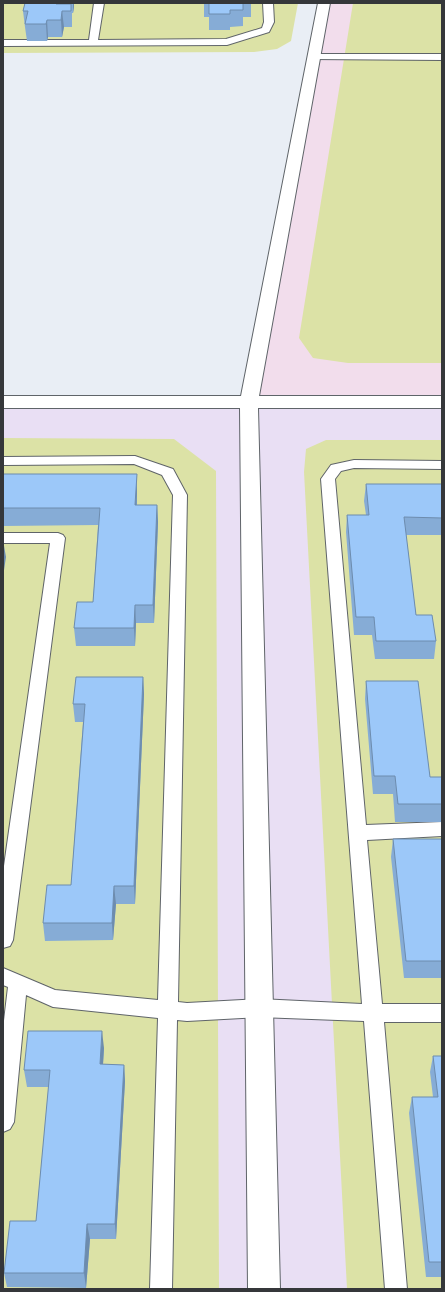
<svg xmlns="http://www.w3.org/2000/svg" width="445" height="1292" viewBox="0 0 445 1292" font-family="'Alegreya Sans',sans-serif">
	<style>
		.commercial { fill: #e9dff4 }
		.industrial { fill: #f2ddec }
		.green { fill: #dce2a6 }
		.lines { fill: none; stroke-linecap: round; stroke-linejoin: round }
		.service-casing { stroke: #5f6469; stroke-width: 2 }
		.tertiary-casing { stroke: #5f6469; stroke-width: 2 }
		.service { fill: #fff; fill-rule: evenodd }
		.tertiary { fill: #fff; fill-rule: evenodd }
		.wall { fill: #86acd6 }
		.shaded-wall { fill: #6d8cae }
		.building { fill: #9cc8f9; stroke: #6d8cae }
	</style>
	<rect width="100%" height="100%" fill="#e9eef5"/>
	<path class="commercial" d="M3 402H442V1289H3Z"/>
	<path class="industrial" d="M324 3H442V402H249Z"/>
	<path class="green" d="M3 3H298L291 41 277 49 254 52 3 53Z
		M353 3H442V363H348L313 358 299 338Z
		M3 438 174 439 216 471 219 1289H3Z
		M326 440H442V1289H347L304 472 306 449Z"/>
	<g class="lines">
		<g class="service-casing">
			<path id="service" d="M94 3H104L98 40 226 39 262 28 264 22 263 3H273L274 22 269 32 227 45 3 46V40H89Z
				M314 54H442V60L311 59 309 57 311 55Z
				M135 456 173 469 187 495 178 1002 187 1003 259 999 362 1004 321 479 331 465 354 460 442 461V469L354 468 341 471 335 479 366 825 442 822V836L367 840 382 1004H442V1022H384L407 1289H385L364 1021 259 1017 187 1021 177 1020 172 1289H150L158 1018 53 1007 26 995 14 1122 10 1129 3 1132V1029L8 987 3 985V968L55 990 158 1000 173 495 162 475 134 464 3 465V457Z
				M3 533H58L63 535 65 538 13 940 10 946 3 948V873L50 543H3Z"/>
		</g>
		<g class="tertiary-casing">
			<path id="tertiary" d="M318 3H330L259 396H442V408H258L280 1289H248L240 408H3V396H241Z"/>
		</g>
		<use href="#service" class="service"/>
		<use href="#tertiary" class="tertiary"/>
	</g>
	<path class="wall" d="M25 3H74V7L73 13H72V27H64L62 37H48L47 41H27L25 27 23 11Z
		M204 3H251V17H243V26L230 27V30H209V17H204Z
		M3 474H137V505H157L158 522 154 623H136L135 646H76L74 628 93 602 98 525 3 526Z
		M366 484H442V535H406L416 615 436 641 434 659H375L372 635H354L346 532 347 515H366L364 501Z
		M143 677 144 694 135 904H116L113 940 45 941 43 923 71 885 83 722H75L73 704Z
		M366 681 430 777H442V822H395L393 794H373L365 699Z
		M393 839H442V978H404L391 857Z
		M104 1048 103 1064 124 1065 125 1081 116 1239H90L86 1288 7 1287 4 1273 36 1221 49 1087H27L24 1070Z
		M433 1056H442V1277H426L409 1113 412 1097H433L430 1072Z"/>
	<path class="shaded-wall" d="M73 3H74V7L73 13Z
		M62 11 64 27 62 37 61 20Z
		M47 20 48 37 47 41 46 24Z
		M137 474V492L136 522 135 505Z
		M157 505 158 522 154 623 153 605Z
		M3 540 6 557 3 577Z
		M135 605 136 623 135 646 134 628Z
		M143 677 144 694 135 904 134 886Z
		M114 886 116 904 113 940 112 923Z
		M102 1031 104 1048 102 1080 100 1064Z
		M124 1065 125 1081 116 1239 115 1224Z
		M87 1224 90 1239 86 1288 84 1273Z"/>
	<path class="building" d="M25 3H56V4H71V11H62L61 20H47L46 24H25L28 11H23Z
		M209 3H243V10H230V14H209Z
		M3 474H137L135 505H157L153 605H135L134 628H74L77 602H93L100 508H3Z
		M366 484H442V518L404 517 416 615H432L436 641H376L374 617H356L347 515H369Z
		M76 677H143L134 886H114L112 923H43L47 885H71L85 704H73Z
		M366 681H418L430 777H442V804H398L395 776H374Z
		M393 839H442V961H406Z
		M28 1031H102L100 1064 124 1065 115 1224H87L84 1273H4L10 1221H36L50 1070H24Z
		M433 1056H442V1262H429L412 1097H438Z"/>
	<rect width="445" height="1292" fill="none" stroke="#35373a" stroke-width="8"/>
</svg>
